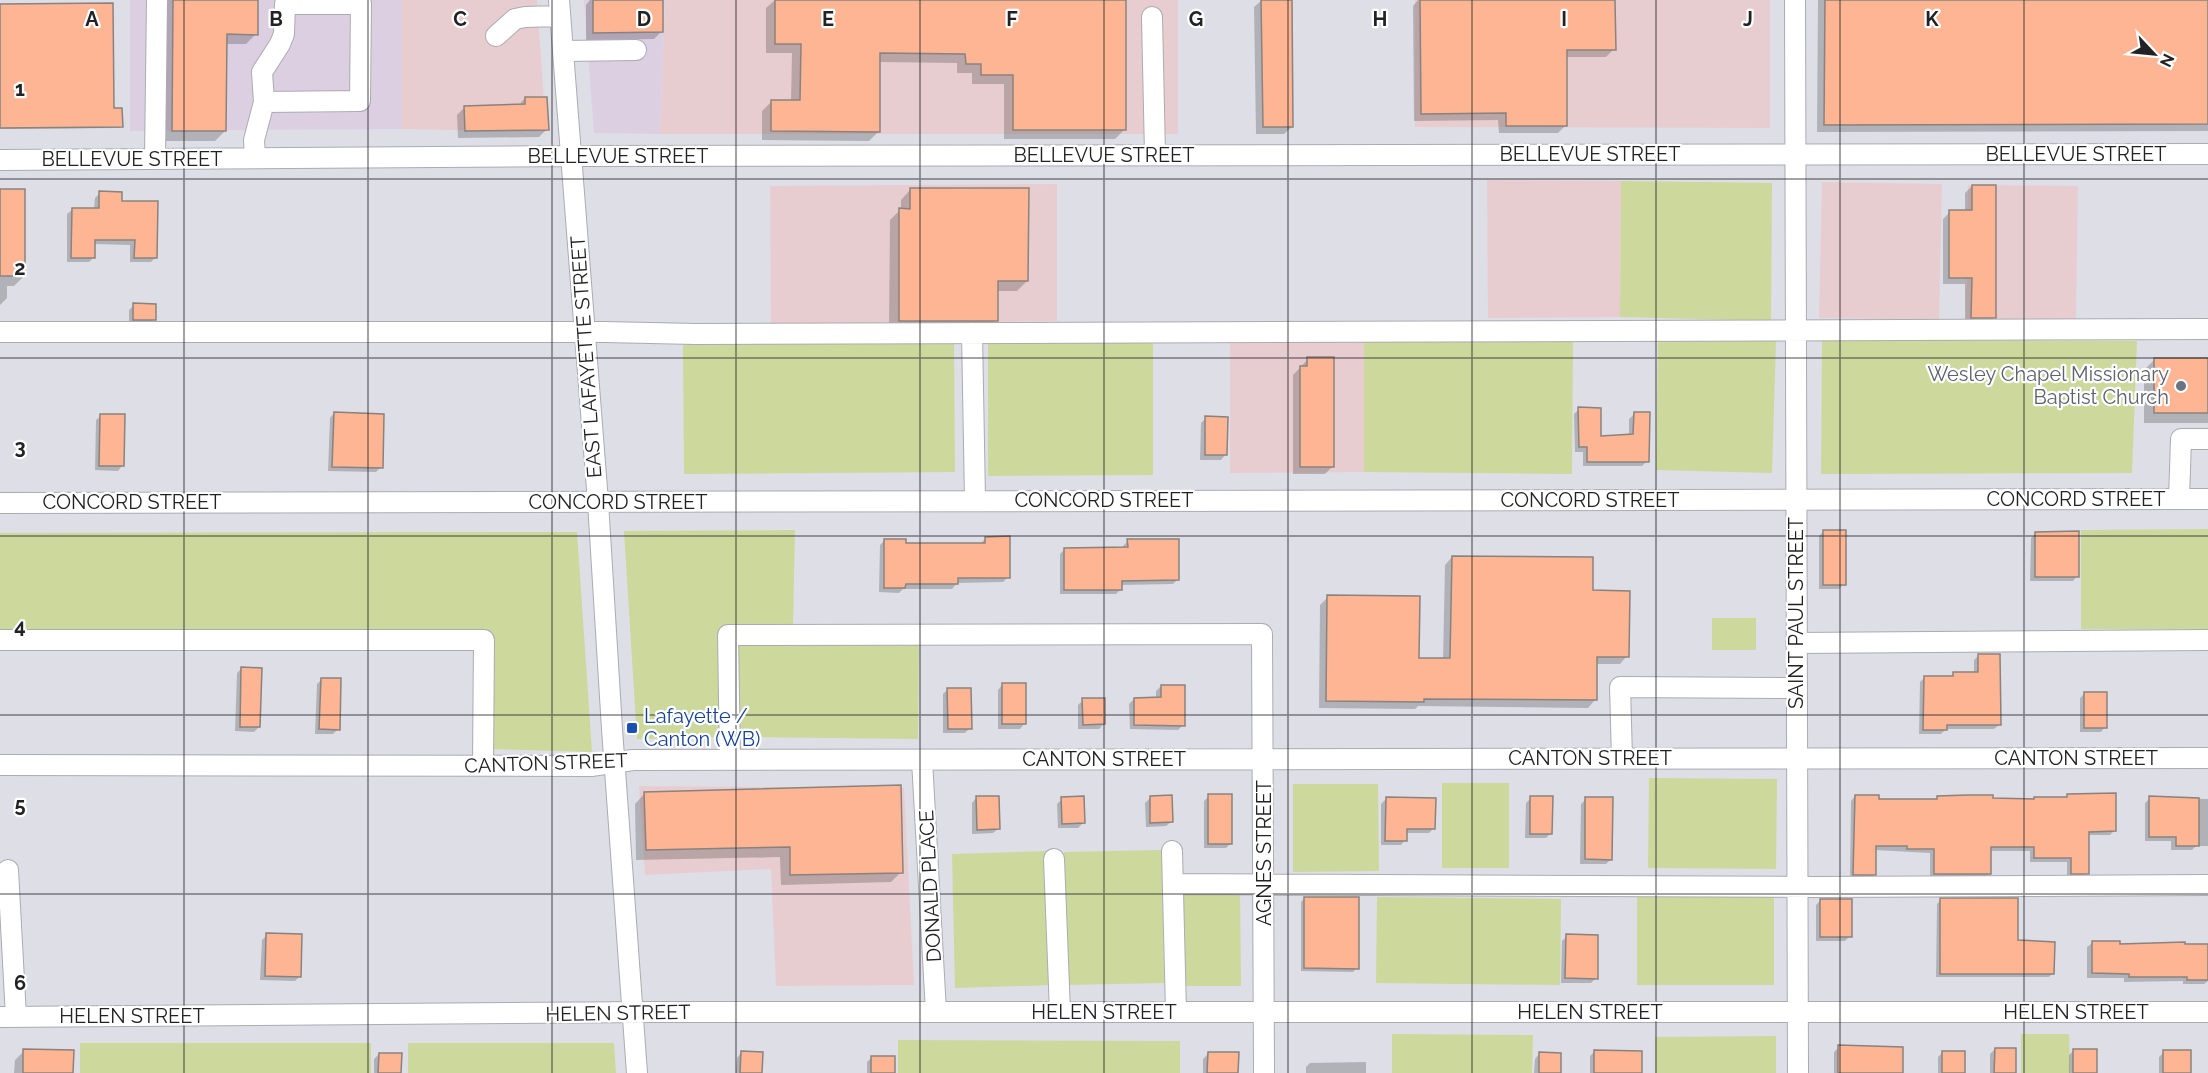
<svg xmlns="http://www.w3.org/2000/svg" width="2208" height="1073" viewBox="0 0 2208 1073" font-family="Raleway,sans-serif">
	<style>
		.commercial { fill: #ddcfe2 }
		.industrial { fill: #e8cdd0 }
		.green { fill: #cdd89c }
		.shadow { fill: #0003 }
		.building { fill: #feb593; stroke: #8a827e; stroke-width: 1.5 }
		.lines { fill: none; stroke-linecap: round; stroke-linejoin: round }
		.minor-casing { stroke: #ababb3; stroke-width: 22 }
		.minor { stroke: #fff; stroke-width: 20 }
		.grid { fill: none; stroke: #222225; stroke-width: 1.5; stroke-opacity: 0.55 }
		.worship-dot { fill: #6b7280; stroke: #fff; stroke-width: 2 }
		.transit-dot { fill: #1a4fb4; stroke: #fff; stroke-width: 2 }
		.labels { text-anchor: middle; stroke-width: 4.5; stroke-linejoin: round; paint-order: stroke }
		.street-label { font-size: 20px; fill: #222225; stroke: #fff }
		.worship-label { font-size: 20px; fill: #5b616d; stroke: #fff; text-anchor: end }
		.transit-label { font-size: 20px; fill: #164399; stroke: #fff; text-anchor: start }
		.grid-label { font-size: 20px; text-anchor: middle; font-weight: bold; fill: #222225; stroke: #fff; stroke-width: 4.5; stroke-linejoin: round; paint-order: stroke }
	</style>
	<rect width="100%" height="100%" fill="#dedee6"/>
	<path class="commercial" d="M130 0H402V129L130 131Z
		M584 0H665L660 134 594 133Z"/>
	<path class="industrial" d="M402 0H537L546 132 402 129Z
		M665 0H1178V134H660Z
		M1415 0H1770V128L1415 127Z
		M1487 180 1621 181 1620 317 1488 318Z
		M1822 182 1942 184 1939 320 1819 318Z
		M1057 184V321L771 325 770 186Z
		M1968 185 2078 186 2076 320H1966Z
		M1364 340V472L1230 473V341Z
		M639 786 904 788 914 985 776 986 771 869 645 875Z"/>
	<path class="green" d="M1621 181 1772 183 1771 321 1620 317Z
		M1364 340H1573L1572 474 1364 472Z
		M1822 340 2137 341 2132 473 1821 474Z
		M1153 341V475L988 476V342Z
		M1658 341H1776L1772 473 1656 470Z
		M954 343 955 472 684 474 683 344Z
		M2208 529V629H2081V530Z
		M795 530 793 627 725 628 724 737 637 739 624 531Z
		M577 532 592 752 489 749 488 631 0 633V533Z
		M1712 618H1756V650H1712Z
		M739 641 919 642 918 739 738 737Z
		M1649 778 1777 779 1776 869 1648 868Z
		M1442 783H1509V868H1442Z
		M1293 784H1378L1379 871 1293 872Z
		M1162 850 1164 983 1066 985 1064 852Z
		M1050 851 1053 985 955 988 952 854Z
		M1182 890 1240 892 1241 986H1183Z
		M1637 895H1774V985H1637Z
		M1377 897 1561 899 1560 985 1376 983Z
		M1392 1034 1533 1035 1532 1073H1392Z
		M2021 1034H2069L2070 1073H2021Z
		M1776 1036V1073H1655V1037Z
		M898 1040 1180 1041V1073H898Z
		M80 1043H371V1073H80Z
		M408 1043H614L616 1073H408Z"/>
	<path class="shadow" d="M163 0H257L256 34 246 44H225V131L215 141H162Z
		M590 0H661L662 31 654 39 586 40V5Z
		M775 0H1125L1124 130 1115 139H1004V84H972V73H957V63L878 62V132L869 141 762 140V111L772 101 791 102 792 53H766V8Z
		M1262 0H1290L1292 127 1284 134H1256L1254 7Z
		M1418 0H1614V49L1606 57H1566V125L1558 133H1499L1498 120 1414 121 1413 6Z
		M1818 0H2208V131L1817 132Z
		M0 5 113 110 121 126 119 128 0 129Z
		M525 98 547 129 539 137 458 138 457 115 465 107 518 106Z
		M1972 186 1995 317 1988 324H1965V284H1943V219L1950 212H1965V193Z
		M911 189 1027 281 1017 291H997L996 320 986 331H889L890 220 901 209V200Z
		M0 190 24 276 14 286H7V298L0 305Z
		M100 193 120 203 156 257 151 262H130V245L94 244V257L89 262H67V214L72 210H94L95 198Z
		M134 305 154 319 149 324H129V310Z
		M1308 359 1333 466 1325 474H1293V375Z
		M2154 360H2208V423H2144V370Z
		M1579 409 1600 438 1629 436V419L1634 414 1647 461 1642 466H1583V452H1575L1574 414Z
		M334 413 381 467 376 472 328 471 330 418Z
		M101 416 122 466 118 471 95 470 96 420Z
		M1206 418 1225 455 1221 460H1200L1201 423Z
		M1824 531 1844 584 1839 589H1819V536Z
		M2036 533 2077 576 2073 581H2030L2031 538Z
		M986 538 1008 577 1003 582 957 583 952 589H903L899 593 879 592 880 545 885 540 905 545 980 544Z
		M1128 541 1178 579 1173 584 1121 585V589L1116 594H1060V554L1065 549H1123V546Z
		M1452 557 1591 592 1627 656 1620 664H1596L1595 700 1588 708 1418 706 1415 709 1319 708 1320 605 1328 597 1418 659 1443 660 1445 565Z
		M1979 655 1999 725 1994 729H1946L1941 734H1919L1920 682 1924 678H1950L1954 674H1974V660Z
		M242 668 259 727 254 732 235 731 237 673Z
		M322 679 338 729 333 734H315L317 684Z
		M1002 685 1024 724 1020 729H998V690Z
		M1161 686 1183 725 1178 730 1130 729 1129 704 1134 699H1156V691Z
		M948 689 970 728 965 733H943V694Z
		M2085 693 2105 727 2101 732H2080V698Z
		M1083 700 1104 724 1099 729H1078V705Z
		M645 793 901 872 891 882 781 885 780 857 636 860 635 804Z
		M2068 795 2114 831 2110 835H2088V873L2083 877 2067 878V862H2030V851H1990V873L1985 878H1930V853L1875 850V874L1870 879H1850L1851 801 1855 796 1877 801 1935 800 1938 798 2033 800 2065 798Z
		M1209 796 1231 843 1226 848H1204V801Z
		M976 798 998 829 993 833 972 834V803Z
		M1150 798 1171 822 1166 826 1146 827 1145 803Z
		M1531 798 1551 833 1546 838H1525L1526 803Z
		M2150 798 2208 799V846H2196L2192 850H2171V841H2145V803Z
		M1062 799 1083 823 1078 828H1058L1057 804Z
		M1386 799 1434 828 1429 833H1406L1405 840 1401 845H1381V804Z
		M1586 799 1611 859 1606 864H1580L1581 804Z
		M1305 898 1357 968 1353 972 1301 971V902Z
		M1821 900 1850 936 1845 941H1816V905Z
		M1941 900 2017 941 2053 973 2049 977H1936L1937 904Z
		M267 935 300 976 295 981 260 980 262 940Z
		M1567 936 1596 978 1591 983H1561L1562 941Z
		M2092 943 2118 946H2208V981L2204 984H2183V981L2124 982V978H2087V947Z
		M1839 1047 1902 1073H1834V1052Z
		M1995 1049 2015 1073H1990V1054Z
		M2074 1050 2096 1073H2069V1055Z
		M24 1051 71 1073H14L15 1060Z
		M1594 1052 1640 1073H1590V1056Z
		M1943 1052 1963 1073H1938V1057Z
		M2164 1052 2190 1073H2159V1057Z
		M741 1053 761 1073H736L737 1058Z
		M379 1054 400 1073H374V1059Z
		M1208 1054 1237 1073H1203V1059Z
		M1539 1054 1559 1073H1534L1535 1059Z
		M872 1057 893 1073H867V1062Z
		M1366 1062V1073H1306V1067L1310 1063Z"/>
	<path class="building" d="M173 0H258V35L227 34 226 131H172Z
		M593 0H663V32L593 33Z
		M775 0H1126V130H1013V75H981V64H966L965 54 880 53V132L771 131V100H800L801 44H775Z
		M1261 0H1292L1293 127H1263Z
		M1420 0H1615L1616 50H1567V126H1506V113L1421 114Z
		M1825 0H2208V124L1824 125Z
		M113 3 114 108H122L123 127 0 128V4Z
		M525 97H547L549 130 465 131 464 106 525 104Z
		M1972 185H1996V318H1971L1972 278H1949V210H1972Z
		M910 188H1029L1028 281H998V321H899V208L910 209Z
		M0 189H25V276H0Z
		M99 191 122 192V201H158L157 258H134L135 240H95V258H71L72 208H99Z
		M133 303 156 304V320H133Z
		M1307 357H1334V467H1300V366H1307Z
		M2154 358H2208V413H2154Z
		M1578 407 1601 408V436L1633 434 1634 412H1650L1649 462H1587V447H1579Z
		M334 412 384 414 383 468 332 467Z
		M100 414H125L124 466H99Z
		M1205 416 1228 417 1227 455H1205Z
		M1823 530H1846V585H1823Z
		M2079 531V577H2035V532Z
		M1010 536V578H958V584H906L905 588H884V539H906V543H985V537Z
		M1127 539H1179V580L1122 581V590H1064V548L1128 547Z
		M1452 556 1593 557V590L1630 591 1629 657H1597V700L1424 699V702L1326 701 1327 595 1420 596 1419 658H1450Z
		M1978 654H2000L2001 725H1947V730H1923L1924 676H1953V672H1978Z
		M241 667 262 668 260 727H240Z
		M321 678H341L340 730 319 729Z
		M1002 683H1026V724H1002Z
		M1161 685H1185V726L1134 725V698L1161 697Z
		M947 688H971L972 729H948Z
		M2084 692H2107V728H2084Z
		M1082 698H1105V724L1083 725Z
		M901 785 903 873 790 875V847L646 850 644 792Z
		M2116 793V831L2089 832V874H2071V858H2034V847H1991V874H1934V849H1907V846H1876V875H1853L1855 795H1879V799H1937V796L1968 795H1993V798L2034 799V797H2067V794Z
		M1208 794H1232V844H1208Z
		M1172 795 1173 822 1150 823V796Z
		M976 796H999L1000 829 977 830Z
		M1084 796 1085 823 1062 824 1061 797Z
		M1530 796H1553L1552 834H1530Z
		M2149 796 2199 798V846H2176V837H2149Z
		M1386 797 1436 798 1435 829H1407V841H1385Z
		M1585 797H1613L1612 860 1585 859Z
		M1304 897H1359V969L1304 968Z
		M1940 898H2018V940L2055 942 2054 974H1940Z
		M1820 899H1852V937H1820Z
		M266 933 302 934 301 977 265 976Z
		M1566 934 1598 935V979L1565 978Z
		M2092 941H2120V944L2185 942V944H2208V980H2187V977H2129V974L2092 973Z
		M1838 1045 1903 1047V1073H1838Z
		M1995 1048H2016V1073H1994Z
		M23 1049 74 1050 73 1073H23Z
		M2073 1049H2097V1073H2073Z
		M1594 1050 1642 1051V1073H1594Z
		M2163 1050H2191V1073H2163Z
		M741 1051 763 1052 762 1073H740Z
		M1942 1051H1965V1073H1942Z
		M1208 1052H1239L1238 1073H1207Z
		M1539 1052 1561 1053V1073H1539Z
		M379 1053H402L401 1073H378Z
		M871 1056H895V1073H871Z"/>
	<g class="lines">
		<g class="minor-casing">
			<path id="minor" d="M559 0 598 502 612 729 637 1073
				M1795 0 1798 1073
				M1152 17 1155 155
				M496 36 515 19 525 17 560 16
				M563 51 636 50
				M255 158 254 140 264 102 262 72 280 44 284 34 285 4H361L360 101 264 102
				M155 159 157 0
				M0 160 571 156 2208 154
				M0 332H604L696 334 2208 329
				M972 333 975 500
				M2179 499 2181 439H2208
				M0 503 2208 499
				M0 640H484L483 765
				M1796 643 2208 640
				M1622 758 1620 687 1796 688
				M730 760 728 635 1262 634 1264 1073
				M922 760 936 1012
				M0 765 591 766 633 760 2208 758
				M1172 851 1176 1012
				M1054 859 1060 1012
				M8 870 16 1017
				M1173 884 1817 887 2208 885
				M0 1017 651 1012H2208"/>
		</g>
		<use href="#minor" class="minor"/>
	</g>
	<path class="grid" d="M184 0V1073M368 0V1073M552 0V1073M736 0V1073M920 0V1073M1104 0V1073M1288 0V1073M1472 0V1073M1656 0V1073M1840 0V1073M2024 0V1073M0 179H2208M0 358H2208M0 536H2208M0 715H2208M0 894H2208"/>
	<circle class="worship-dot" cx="2181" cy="386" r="6"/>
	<rect class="transit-dot" x="626" y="722" width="12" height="12" rx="3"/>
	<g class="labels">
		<g class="street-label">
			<text x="1590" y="161">BELLEVUE STREET</text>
			<text x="2076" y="161">BELLEVUE STREET</text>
			<text x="1104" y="162">BELLEVUE STREET</text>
			<text x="618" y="163">BELLEVUE STREET</text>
			<text x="132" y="166">BELLEVUE STREET</text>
			<text transform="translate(586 357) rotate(-94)" y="7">EAST LAFAYETTE STREET</text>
			<text x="2076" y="506">CONCORD STREET</text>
			<text x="1104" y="507">CONCORD STREET</text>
			<text x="1590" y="507">CONCORD STREET</text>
			<text x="132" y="509">CONCORD STREET</text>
			<text x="618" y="509">CONCORD STREET</text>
			<text transform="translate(1796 613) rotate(-90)" y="7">SAINT PAUL STREET</text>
			<text x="1590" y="765">CANTON STREET</text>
			<text x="2076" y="765">CANTON STREET</text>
			<text x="1104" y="766">CANTON STREET</text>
			<text transform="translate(546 763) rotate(-2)" y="7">CANTON STREET</text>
			<text transform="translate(1264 853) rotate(-90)" y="7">AGNES STREET</text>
			<text transform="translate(930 886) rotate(-93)" y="7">DONALD PLACE</text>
			<text x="1104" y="1019">HELEN STREET</text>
			<text x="1590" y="1019">HELEN STREET</text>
			<text x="2076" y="1019">HELEN STREET</text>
			<text transform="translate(618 1013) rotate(-1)" y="7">HELEN STREET</text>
			<text x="132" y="1023">HELEN STREET</text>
		</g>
		<g class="worship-label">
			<text x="2169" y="381">Wesley Chapel Missionary<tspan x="2169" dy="23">Baptist Church</tspan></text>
		</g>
		<g class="transit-label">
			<text x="644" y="723">Lafayette /<tspan x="644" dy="23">Canton (WB)</tspan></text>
		</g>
	</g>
	<g class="grid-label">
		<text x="92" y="26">A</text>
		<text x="276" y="26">B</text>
		<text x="460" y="26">C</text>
		<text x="644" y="26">D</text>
		<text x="828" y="26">E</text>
		<text x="1012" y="26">F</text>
		<text x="1196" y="26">G</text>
		<text x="1380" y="26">H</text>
		<text x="1564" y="26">I</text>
		<text x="1748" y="26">J</text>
		<text x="1932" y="26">K</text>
		<text x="20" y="96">1</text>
		<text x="20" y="275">2</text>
		<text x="20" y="454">3</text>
		<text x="20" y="633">4</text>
		<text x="20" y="812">5</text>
		<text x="20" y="990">6</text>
	</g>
	<g transform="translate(2154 54) rotate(116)" stroke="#ffffff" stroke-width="4.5" paint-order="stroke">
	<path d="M0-4.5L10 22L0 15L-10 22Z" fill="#222225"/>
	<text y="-9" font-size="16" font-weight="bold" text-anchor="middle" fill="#222225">N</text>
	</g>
</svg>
